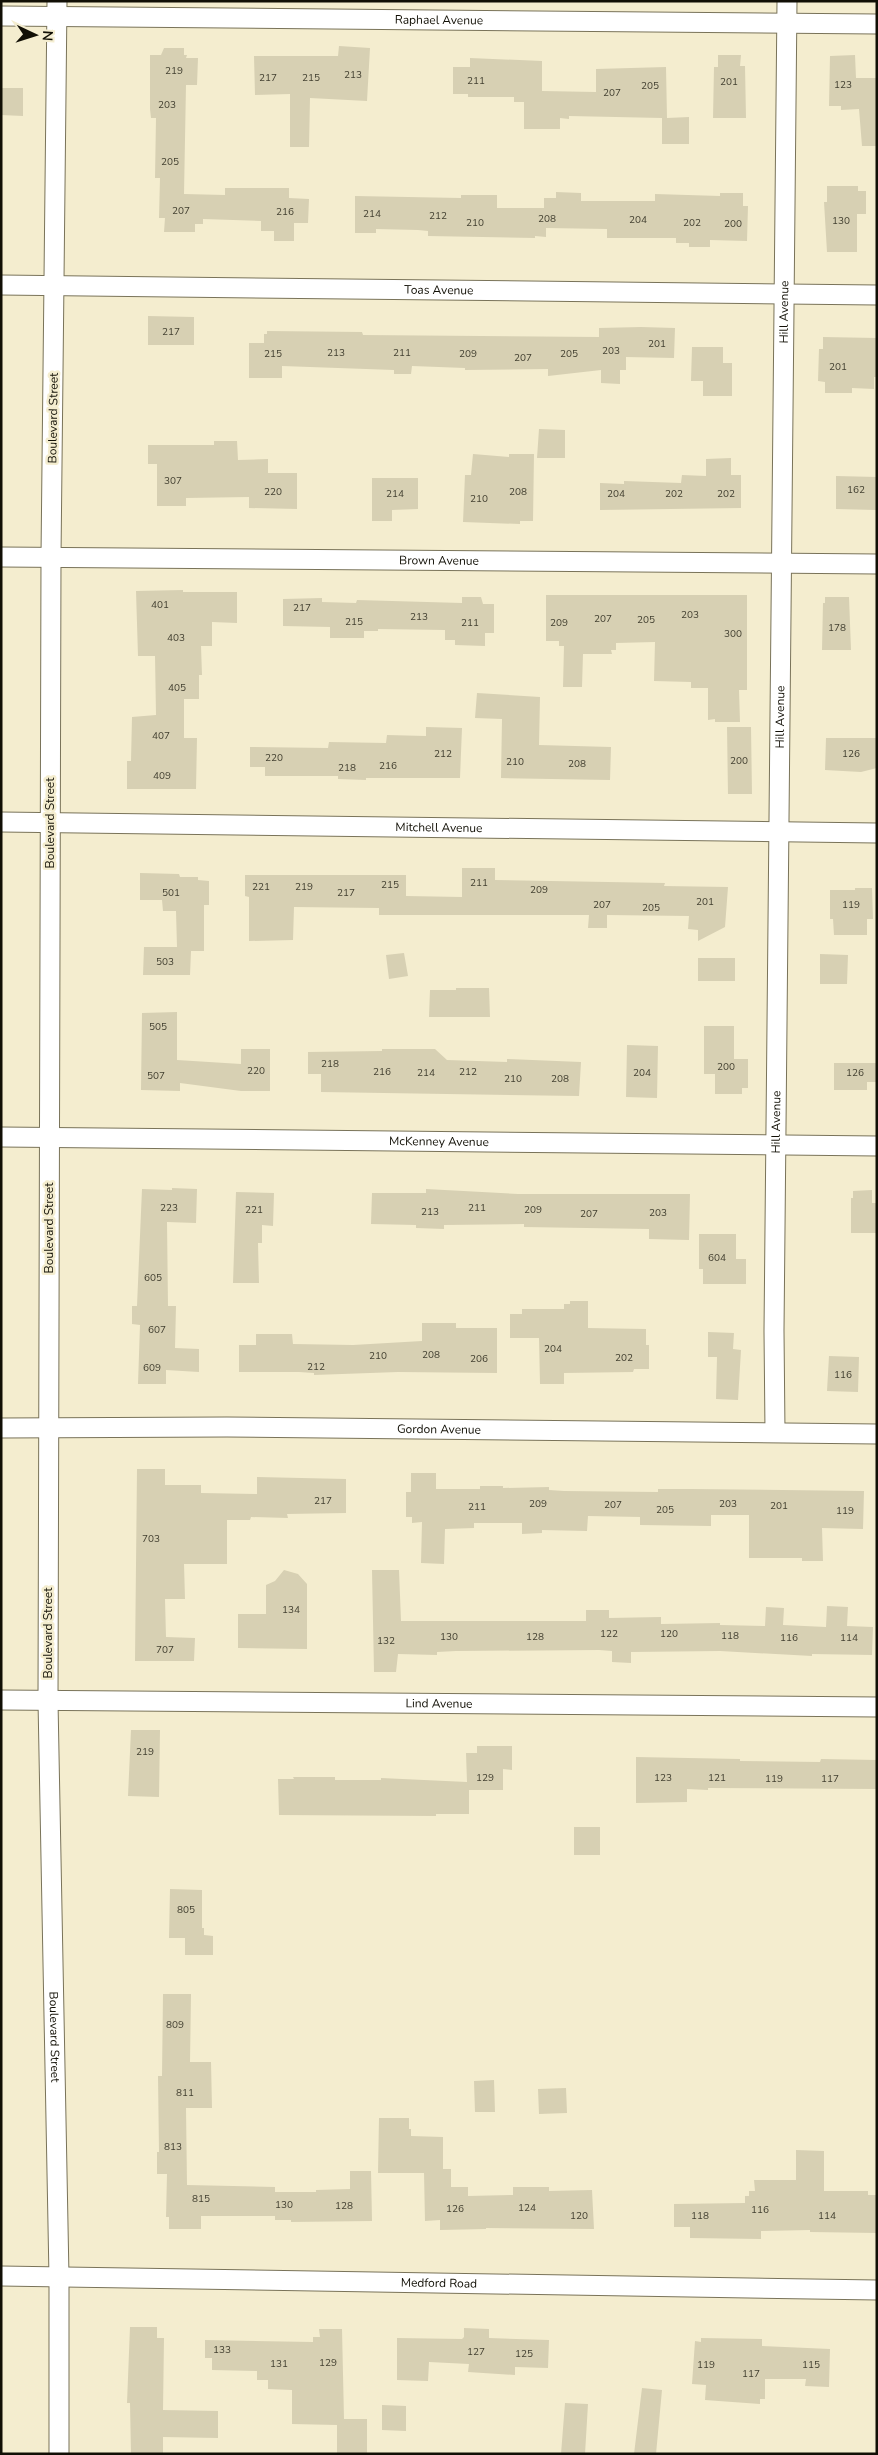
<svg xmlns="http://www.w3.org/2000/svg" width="878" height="2455" viewBox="0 0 878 2455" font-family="'Nunito Sans',sans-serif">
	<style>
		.building { fill: #d7d0b3 }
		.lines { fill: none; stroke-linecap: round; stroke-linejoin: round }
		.street-casing { stroke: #797359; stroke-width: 21 }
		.street { stroke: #fff; stroke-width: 19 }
		.labels { text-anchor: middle; stroke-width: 5; stroke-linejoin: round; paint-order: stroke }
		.number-label { font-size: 10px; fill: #423f30 }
		.street-label { font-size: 12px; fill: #110f05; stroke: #f4edcf }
	</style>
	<rect width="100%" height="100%" fill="#f4edcf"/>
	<path class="building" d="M339 46 370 48 367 101 310 98 309 147H290V94L255 95 254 56H338Z
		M164 48H184V55H187L186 58H198L197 85H186L184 194 225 195V188H289V198L309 199 308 223H294V241H274V231H261V221L203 219V224H195V232H164L165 218H159L160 178H155L156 118H151L150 109V55H161Z
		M718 55H741L740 66H745L746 118H713L714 67H718Z
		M855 55 856 78H877V146H862L859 109 841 110V106H829L830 56Z
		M470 58 542 61V91L596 92V69L666 67 667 118 689 117V144H662V118L569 116V119L560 118V129H524V102H514V97H468V94H453V67H470Z
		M1 88H23V116L1 115Z
		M827 186H858V191H866V214H857V252H827L824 202H827Z
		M556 192 581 193V201H655V194L720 196V193H743V206H748L747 241 710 240V247H689V243H676V238H607V229L546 228V237L535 236V238L428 236V231L418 230 376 229V233H355V196L461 198V195H497V208H544V198H556Z
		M148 316 194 317V345H148Z
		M641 327 675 328 674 358 626 357V370H620V384L601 383V370L548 376V369L465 370V368L412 366 411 374H394V370L282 366V378H249V343H264V334H267V331L362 332 363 335 599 337V328Z
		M823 337 877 338V377H874V389L852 388V393H825V382L818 381 819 349H823Z
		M692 347H723V363H732V396H703V381H691Z
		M539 429 565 430V458H537Z
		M214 441H237L238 460 268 459V473H297V509L249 508V497L186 498V506H157V464H148V445H214Z
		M473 454 509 457V454H534L533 521H520V524L463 522 465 475H471Z
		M731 458V475H741V508L600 510V483L624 484V481L681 483 682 475 706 476V459Z
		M836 476 877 477 876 510 836 509Z
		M372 478H418V509L392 510V521H372Z
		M183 590V592H237V623L212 622V646H201L202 675H199V699H184V738H197L196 789H127V761H131L132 717 156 715 155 656H138L136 591Z
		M546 595H747V690H739L740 722H715V719L708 720V688H691V682L654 681 655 642 616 643V650H611L612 654H583L582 687H563L564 646H559V641H546Z
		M462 597H481L483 604H494V633H485V646L455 645V640H445V630L378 629V631H364V638H330V627L283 626V599L322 598V602L356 603 357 600 462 603Z
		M825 597H849L851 650H822L823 603H825Z
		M477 693 540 697 539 745 611 747 610 780 501 778 502 719 475 718Z
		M426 727 462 728 460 778H366V780L338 779V776H265V767H250V747L328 748 329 742 386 743 387 735 426 736Z
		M727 727H751L752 794H728Z
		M826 738H877V768L861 772 825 770Z
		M462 868H495V880L665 883 664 886 728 887 725 927 698 941V930L688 929 689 916 607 915V928H588L589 915H379V908L294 907 293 940 249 941V897L245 896V875H406V896L462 897Z
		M140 873 179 874 180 877H198V880L209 881V905H204V951H191L190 975H143L144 947H177L176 911H163L162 900H140Z
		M855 888H872L873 919H867V935H834L833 919H830V890H855Z
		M404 953 408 976 389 979 386 955Z
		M820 954 848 955 847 984H820Z
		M698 958H735V981H698Z
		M456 988H489L490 1017H429L430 990H456Z
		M177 1012V1060L241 1064V1049H270V1091H241L180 1083V1091L141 1090 142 1013Z
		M704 1026H734V1059H748V1088H742V1094H715V1074H704Z
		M627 1045 658 1046 657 1098 626 1097Z
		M382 1049H435L447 1060 507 1062V1059L581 1062 579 1096 321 1092V1074H308V1052L382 1051Z
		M834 1063H877V1082H867V1090H834Z
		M172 1188 197 1189 196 1223 167 1222 168 1306H176L175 1348 199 1349V1372L166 1370V1384H138L140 1325 132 1324V1306H137L142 1189 172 1190Z
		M426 1189 518 1194H690L689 1240 649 1239V1229L524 1227V1224L444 1225V1229L416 1228V1225L371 1224 372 1193H426Z
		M872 1190V1203H877V1233H851V1198H853V1191Z
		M236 1192 274 1193 273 1226 262 1225V1243H258L259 1283H233Z
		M699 1234H736V1259H746V1284H703V1269H699Z
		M570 1301H588V1328L646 1329V1345H649V1369H634L633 1372 564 1373V1384H540L539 1338H510V1314H522V1309H564V1304H570Z
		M422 1323H456V1328H497V1373L398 1372 314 1375V1373L299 1372H239V1345H256V1334H292L293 1344 353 1345 422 1341Z
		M708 1332 734 1333 733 1349 741 1350 738 1400 716 1399 717 1357H708Z
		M829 1356 859 1357 858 1392 827 1391Z
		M137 1469H165V1485H201V1493L257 1494V1477L346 1479V1513L287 1514 288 1518 251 1517 250 1520H227V1564H184L185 1599H165L166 1637 195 1638 194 1661H135Z
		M411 1473H436V1489H480V1486H503V1488L549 1487V1490L564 1491 658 1492V1489H691L864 1491 863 1529 822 1528 823 1561H802V1558H749V1515H711V1526L640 1525V1517L588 1516 587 1531 542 1530V1533L522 1534V1523H474V1528L445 1529 444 1564 421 1563 422 1522 412 1523V1517H406V1492H411Z
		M284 1570 298 1574 307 1584V1649L238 1648V1614H266V1585L275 1581Z
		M372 1570H399L401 1621H586V1610H609V1618L661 1617V1624L720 1623V1625L765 1626 766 1607 784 1608 783 1625 826 1627 827 1606 848 1607 847 1626 873 1627 872 1655 812 1654V1656L720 1651 631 1652V1663L612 1662V1651L599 1650 456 1651 437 1652V1655L398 1654 396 1672H374Z
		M131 1730H160L159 1797 128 1796Z
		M477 1746H512V1770L503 1769V1790H469V1814H436V1816L279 1815 278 1779H294L293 1777H335V1780H381V1778L467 1782 466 1753H477Z
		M636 1757 740 1759V1761L820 1762 821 1759 877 1760V1789L708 1788V1790L687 1789V1802L636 1803Z
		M574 1827H600V1855H574Z
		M170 1889 202 1890V1928H204V1935L213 1936V1955H185V1938H169Z
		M163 1994H191L190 2062H211L212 2108H186L187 2185 275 2187V2192H316V2190L350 2189V2171H371L372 2221 291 2222V2220H275V2216H201V2229H169V2217H166L167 2174H157V2152H159L158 2076H162Z
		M494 2080 495 2112H475L474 2081Z
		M566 2088 567 2113 539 2114 538 2089Z
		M379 2118H409V2129H411V2136L443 2137V2169H451V2187H468V2196L513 2195V2187H549V2191L592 2190 594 2229 486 2228V2229L440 2230V2220L425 2221 424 2173H378Z
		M796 2150 824 2151V2191H868V2195H877V2233L810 2232V2230L761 2231V2239L690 2238V2227H674V2204L745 2203V2196H749V2191H755L754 2180H796Z
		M130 2327H157V2338H164L163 2410 218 2411V2438L163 2437V2454H131L130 2403H127Z
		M464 2328 489 2329V2338L549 2340 548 2368 515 2367V2375L468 2372 469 2364 429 2362 428 2381 397 2380V2338L462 2339 464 2337Z
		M319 2329H342L344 2419H367V2453H337V2425L292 2424V2390L268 2389V2380H257V2371L212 2370V2358H205V2340L313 2342V2337H320Z
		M701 2338 762 2339V2346L830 2349 829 2387 805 2386 806 2379H765V2399H760V2404L705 2400 706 2385 692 2384 695 2341 701 2342Z
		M642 2388 662 2390 656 2454H634Z
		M565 2403 588 2404 585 2454H561Z
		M382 2405 406 2406V2431L382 2430Z"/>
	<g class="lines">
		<g class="street-casing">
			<g id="street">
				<path id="s1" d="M57 1 51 557 48 1701 59 2277V2454"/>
				<path id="s2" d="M1 16 877 24"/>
				<path id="s3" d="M1 285 877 295"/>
				<path id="s4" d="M1 557 877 564"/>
				<path id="s5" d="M1 822 877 833"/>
				<path id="s6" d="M1 1137 877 1146"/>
				<path id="s7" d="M1 1428 227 1427 877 1434"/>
				<path id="s8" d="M775 1432 774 1331 787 1"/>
				<path id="s9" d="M1 1700 877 1707"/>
				<path id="s10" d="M1 2276 877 2290"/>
			</g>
		</g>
		<use href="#street" class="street"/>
	</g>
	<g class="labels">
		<g class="number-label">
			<text x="174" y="74">219</text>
			<text x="353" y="78">213</text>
			<text x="268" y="81">217</text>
			<text x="311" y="81">215</text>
			<text x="476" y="84">211</text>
			<text x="729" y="85">201</text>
			<text x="843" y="88">123</text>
			<text x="650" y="89">205</text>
			<text x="612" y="96">207</text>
			<text x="167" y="108">203</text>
			<text x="170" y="165">205</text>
			<text x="181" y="214">207</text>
			<text x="285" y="215">216</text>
			<text x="372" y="217">214</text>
			<text x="438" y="219">212</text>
			<text x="547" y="222">208</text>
			<text x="638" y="223">204</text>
			<text x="841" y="224">130</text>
			<text x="475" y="226">210</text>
			<text x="692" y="226">202</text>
			<text x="733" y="227">200</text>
			<text x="171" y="335">217</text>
			<text x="657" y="347">201</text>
			<text x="611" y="354">203</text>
			<text x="336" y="356">213</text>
			<text x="402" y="356">211</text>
			<text x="273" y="357">215</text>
			<text x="468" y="357">209</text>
			<text x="569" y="357">205</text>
			<text x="523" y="361">207</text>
			<text x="838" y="370">201</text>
			<text x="173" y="484">307</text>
			<text x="856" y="493">162</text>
			<text x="273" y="495">220</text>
			<text x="518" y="495">208</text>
			<text x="395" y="497">214</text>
			<text x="616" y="497">204</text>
			<text x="674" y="497">202</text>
			<text x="726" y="497">202</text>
			<text x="479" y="502">210</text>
			<text x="160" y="608">401</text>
			<text x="302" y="611">217</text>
			<text x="690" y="618">203</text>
			<text x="419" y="620">213</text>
			<text x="603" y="622">207</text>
			<text x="646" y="623">205</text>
			<text x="354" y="625">215</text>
			<text x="470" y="626">211</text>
			<text x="559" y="626">209</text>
			<text x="837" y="631">178</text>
			<text x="733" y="637">300</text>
			<text x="176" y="641">403</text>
			<text x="177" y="691">405</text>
			<text x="161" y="739">407</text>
			<text x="443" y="757">212</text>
			<text x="851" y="757">126</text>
			<text x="274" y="761">220</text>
			<text x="739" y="764">200</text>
			<text x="515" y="765">210</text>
			<text x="577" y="767">208</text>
			<text x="388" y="769">216</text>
			<text x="347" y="771">218</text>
			<text x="162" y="779">409</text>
			<text x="479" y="886">211</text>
			<text x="390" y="888">215</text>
			<text x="261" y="890">221</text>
			<text x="304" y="890">219</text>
			<text x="539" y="893">209</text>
			<text x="171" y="896">501</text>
			<text x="346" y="896">217</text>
			<text x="705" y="905">201</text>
			<text x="602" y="908">207</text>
			<text x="851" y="908">119</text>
			<text x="651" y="911">205</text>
			<text x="165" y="965">503</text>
			<text x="158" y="1030">505</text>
			<text x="330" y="1067">218</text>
			<text x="726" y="1070">200</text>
			<text x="256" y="1074">220</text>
			<text x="382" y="1075">216</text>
			<text x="468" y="1075">212</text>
			<text x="426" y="1076">214</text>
			<text x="642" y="1076">204</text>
			<text x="855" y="1076">126</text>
			<text x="156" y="1079">507</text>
			<text x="513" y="1082">210</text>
			<text x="560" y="1082">208</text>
			<text x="169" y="1211">223</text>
			<text x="477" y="1211">211</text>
			<text x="254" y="1213">221</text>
			<text x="533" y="1213">209</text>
			<text x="430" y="1215">213</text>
			<text x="658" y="1216">203</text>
			<text x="589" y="1217">207</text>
			<text x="717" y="1261">604</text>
			<text x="153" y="1281">605</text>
			<text x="157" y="1333">607</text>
			<text x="553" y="1352">204</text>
			<text x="431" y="1358">208</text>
			<text x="378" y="1359">210</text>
			<text x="624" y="1361">202</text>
			<text x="479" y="1362">206</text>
			<text x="316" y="1370">212</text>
			<text x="152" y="1371">609</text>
			<text x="843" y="1378">116</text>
			<text x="323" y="1504">217</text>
			<text x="538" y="1507">209</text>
			<text x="728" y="1507">203</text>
			<text x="613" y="1508">207</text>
			<text x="779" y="1509">201</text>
			<text x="477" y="1510">211</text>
			<text x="665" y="1513">205</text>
			<text x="845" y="1514">119</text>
			<text x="151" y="1542">703</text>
			<text x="291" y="1613">134</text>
			<text x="609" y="1637">122</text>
			<text x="669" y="1637">120</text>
			<text x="730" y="1639">118</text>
			<text x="449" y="1640">130</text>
			<text x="535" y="1640">128</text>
			<text x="789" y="1641">116</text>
			<text x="849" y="1641">114</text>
			<text x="386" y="1644">132</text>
			<text x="165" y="1653">707</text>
			<text x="145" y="1755">219</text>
			<text x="485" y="1781">129</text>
			<text x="663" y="1781">123</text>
			<text x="717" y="1781">121</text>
			<text x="774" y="1782">119</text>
			<text x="830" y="1782">117</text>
			<text x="186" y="1913">805</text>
			<text x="175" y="2028">809</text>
			<text x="185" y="2096">811</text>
			<text x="173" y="2150">813</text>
			<text x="201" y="2202">815</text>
			<text x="284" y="2208">130</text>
			<text x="344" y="2209">128</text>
			<text x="527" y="2211">124</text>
			<text x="455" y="2212">126</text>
			<text x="760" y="2213">116</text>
			<text x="579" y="2219">120</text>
			<text x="700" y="2219">118</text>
			<text x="827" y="2219">114</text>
			<text x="222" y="2353">133</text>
			<text x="476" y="2355">127</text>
			<text x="524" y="2357">125</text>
			<text x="328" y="2366">129</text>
			<text x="279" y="2367">131</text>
			<text x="706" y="2368">119</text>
			<text x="811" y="2368">115</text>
			<text x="751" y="2377">117</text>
		</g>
		<g class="street-label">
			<text dy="4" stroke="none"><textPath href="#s2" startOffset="438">Raphael Avenue</textPath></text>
			<text dy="4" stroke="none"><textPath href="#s3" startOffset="438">Toas Avenue</textPath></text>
			<text dy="4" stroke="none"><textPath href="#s8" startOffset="1120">Hill Avenue</textPath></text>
			<text transform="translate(53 418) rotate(-89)" y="4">Boulevard Street</text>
			<text dy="4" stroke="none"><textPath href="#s4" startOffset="438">Brown Avenue</textPath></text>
			<text dy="4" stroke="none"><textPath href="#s8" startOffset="715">Hill Avenue</textPath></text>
			<text transform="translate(50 823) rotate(-90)" y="4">Boulevard Street</text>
			<text dy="4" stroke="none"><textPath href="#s5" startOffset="438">Mitchell Avenue</textPath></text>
			<text dy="4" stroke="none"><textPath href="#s8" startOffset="310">Hill Avenue</textPath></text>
			<text dy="4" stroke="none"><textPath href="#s6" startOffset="438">McKenney Avenue</textPath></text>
			<text transform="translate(49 1228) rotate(-90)" y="4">Boulevard Street</text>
			<text dy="4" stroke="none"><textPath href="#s7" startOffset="438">Gordon Avenue</textPath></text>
			<text transform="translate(48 1633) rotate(-90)" y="4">Boulevard Street</text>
			<text dy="4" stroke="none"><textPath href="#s9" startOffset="438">Lind Avenue</textPath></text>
			<text dy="4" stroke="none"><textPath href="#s1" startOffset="2036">Boulevard Street</textPath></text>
			<text dy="4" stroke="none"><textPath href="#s10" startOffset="438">Medford Road</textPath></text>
		</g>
	</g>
	<rect width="878" height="2455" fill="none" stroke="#110f05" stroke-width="5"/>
	<g transform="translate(35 35) rotate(94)" stroke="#f4edcf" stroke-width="4" paint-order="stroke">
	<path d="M0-4L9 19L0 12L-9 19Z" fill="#110f05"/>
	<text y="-8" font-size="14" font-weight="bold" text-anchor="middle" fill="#110f05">N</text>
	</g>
</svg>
